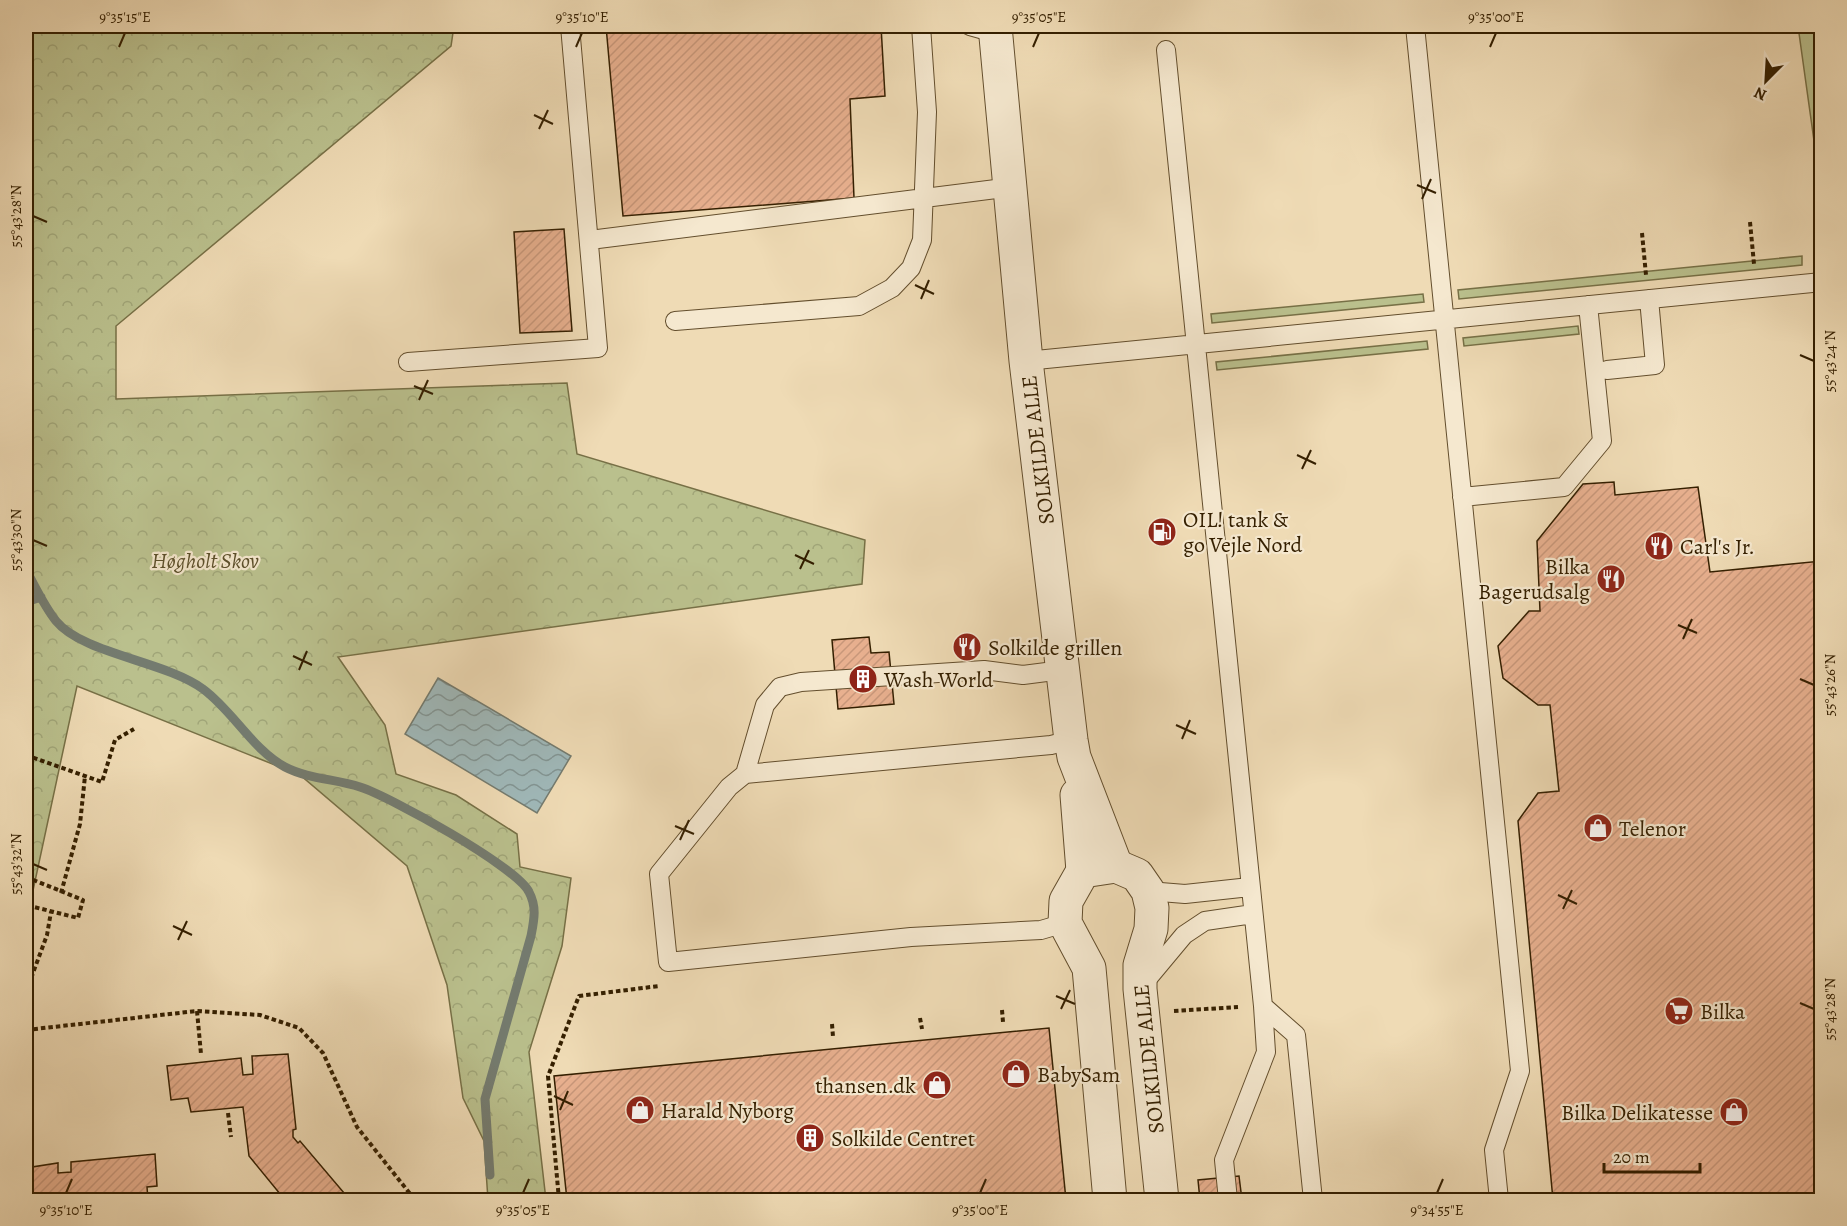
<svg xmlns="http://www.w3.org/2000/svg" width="1847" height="1226" viewBox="0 0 1847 1226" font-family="Alegreya,serif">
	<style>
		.green { fill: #bac08d; stroke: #777046; stroke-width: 1.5 }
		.forest { fill: url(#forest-crowns); stroke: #777046; stroke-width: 1.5 }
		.water { fill: url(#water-waves); stroke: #747b6f; stroke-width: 1.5 }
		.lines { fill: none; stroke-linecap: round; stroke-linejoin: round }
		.stream { stroke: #747b6f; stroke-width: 9 }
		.building { fill: url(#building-hatch); stroke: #341f00; stroke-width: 1.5 }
		.service-casing { stroke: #634e2d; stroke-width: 20 }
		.minor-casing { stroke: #634e2d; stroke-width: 35 }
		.tertiary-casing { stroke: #634e2d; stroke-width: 35 }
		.path { stroke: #341f00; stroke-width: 4; stroke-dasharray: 4.5 3; stroke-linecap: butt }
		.service { stroke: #f5e8cf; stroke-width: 18 }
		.minor { stroke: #f5e8cf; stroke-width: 33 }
		.tertiary { stroke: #f5e8cf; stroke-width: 33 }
		.ticks { fill: none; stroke: #341f00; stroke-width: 2 }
		.labels { text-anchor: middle; stroke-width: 4.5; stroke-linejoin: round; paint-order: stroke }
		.street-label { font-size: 22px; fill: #341f00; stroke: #f5e8cf }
		.poi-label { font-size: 22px; fill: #341f00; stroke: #f5e8cf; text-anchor: start }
		.park-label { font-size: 22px; font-style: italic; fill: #5c4f2a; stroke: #f5e8cf }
		.neatline { fill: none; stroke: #341f00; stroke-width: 2 }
		.ticks-label { font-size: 15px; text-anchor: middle; fill: #341f00 }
	</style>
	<defs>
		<pattern id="forest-crowns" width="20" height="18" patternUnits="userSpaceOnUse" patternTransform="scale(1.5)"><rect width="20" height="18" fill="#bac08d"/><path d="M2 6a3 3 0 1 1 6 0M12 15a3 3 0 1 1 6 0" fill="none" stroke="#a0a578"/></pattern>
		<pattern id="water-waves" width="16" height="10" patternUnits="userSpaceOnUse" patternTransform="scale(1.5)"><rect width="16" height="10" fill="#9fb8b9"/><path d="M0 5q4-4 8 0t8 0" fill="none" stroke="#829594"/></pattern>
		<pattern id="building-hatch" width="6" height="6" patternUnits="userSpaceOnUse" patternTransform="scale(1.5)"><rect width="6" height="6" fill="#e8b08f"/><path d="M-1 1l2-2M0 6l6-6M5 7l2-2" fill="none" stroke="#c8977a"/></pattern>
	</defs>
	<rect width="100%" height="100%" fill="#efdbb5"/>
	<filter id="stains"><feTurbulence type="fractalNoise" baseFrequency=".00333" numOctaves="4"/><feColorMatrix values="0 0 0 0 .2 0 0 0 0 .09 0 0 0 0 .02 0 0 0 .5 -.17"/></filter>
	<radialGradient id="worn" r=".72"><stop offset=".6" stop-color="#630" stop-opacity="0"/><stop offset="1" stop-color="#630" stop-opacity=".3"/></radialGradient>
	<path class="green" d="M1798 26H1821V191Z
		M1802 256V265L1459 299 1458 290Z
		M1423 294 1424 302 1212 323 1211 314Z
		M1578 326 1579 334 1464 346 1463 338Z
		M1427 341 1428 349 1217 370 1216 362Z"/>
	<path class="forest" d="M26 26H454L451 46 116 326V399L567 383 577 454 865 540 862 584 338 657 385 725 396 774 456 795 517 834 520 867 571 878 562 946 529 1052 546 1200H488L484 1141 463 1098 447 985 407 866 300 775 77 686 26 923Z"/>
	<path class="water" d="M438 678 571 756 537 813 405 734Z"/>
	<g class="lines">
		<path class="stream" d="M26 570C35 586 44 606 56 621 83 654 165 661 203 689 233 711 253 750 285 767 308 779 336 779 360 787 389 796 517 867 529 892 537 907 534 920 531 936L485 1099 490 1175
			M26 602 41 597"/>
	</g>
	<path class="building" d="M606 26H881L885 96 850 99 854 198 623 216Z
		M564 229 572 331 520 333 514 232Z
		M1614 482 1615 495 1698 487 1710 572 1822 561V1200H1553L1518 821 1538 793 1559 791 1550 705H1538L1503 678 1498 646 1529 611H1540L1537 541 1583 484Z
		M869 637 871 653 889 652 894 704 838 709 832 640Z
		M1049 1028 1066 1200H567L554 1076Z
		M288 1054 296 1129 293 1130V1137L298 1143 300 1141 350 1200H285L249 1156 243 1107 191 1112 188 1098 171 1100 167 1066 241 1058 243 1075 253 1074 252 1056Z
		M155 1154 157 1186 147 1187 148 1200H159H29L26 1168 58 1163V1173L71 1172V1162Z
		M1239 1176 1242 1200H1200L1198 1180Z"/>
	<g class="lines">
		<g class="service-casing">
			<path id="service" d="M970 26 995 33
				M1415 26 1520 1071 1494 1150 1499 1200
				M1166 50 1263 1006 1296 1035 1313 1200
				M590 240 1012 187
				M675 321 859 306 892 288 911 268 922 240 927 112 921 26
				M1026 361 1822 282
				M408 362 598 348 570 26
				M1607 370 1655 365 1649 299
				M1462 497 1564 487 1602 441 1588 305
				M745 774 765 705 780 687 801 682 984 670 1023 675 1062 670
				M1148 891 1185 894 1250 887
				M1065 923 1041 930 911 937 668 962 659 874 729 787 745 774 1051 745 1071 740
				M1144 983 1184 935 1205 921 1253 914
				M1228 1200 1224 1160 1266 1052 1263 1006"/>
		</g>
		<g class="minor-casing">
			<path id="minor" d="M995 26 1026 361 1071 740 1074 757 1116 866
				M1077 795 1083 871"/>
		</g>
		<g class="tertiary-casing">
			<path id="tertiary" d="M1110 1200 1089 968 1065 923 1066 901 1083 871 1116 866 1137 875 1148 891 1152 908 1151 929 1140 965V989L1162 1200"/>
		</g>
		<path class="path" d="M1818 26 1822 126
			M1750 222 1754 264
			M1642 233 1646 275
			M26 755 102 782 115 740 134 729
			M26 877 83 900 78 918 26 905
			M61 893 80 824 85 776
			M26 992 47 935 51 912
			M1002 1010 1003 1022
			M197 1011 201 1054
			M1174 1011 1238 1007
			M920 1018 922 1029
			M832 1024 833 1037
			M26 1030 197 1011 260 1015 299 1028 323 1053 357 1127 415 1200
			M228 1113 231 1137
			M559 1200 548 1076 579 996 659 986"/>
		<use href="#service" class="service"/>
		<use href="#minor" class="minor"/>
		<use href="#tertiary" class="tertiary"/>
	</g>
	<path class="ticks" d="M119 47 125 33M576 47 582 33M1033 47 1039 33M1490 47 1496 33M534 115 553 124M539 129 548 110M1417 185 1436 193M1422 199 1431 179M33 216 47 222M915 285 934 294M921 299 929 280M1800 355 1814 361M414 386 433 394M419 400 428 380M1297 455 1316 464M1302 469 1311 450M33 540 47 546M795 555 814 564M800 569 809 550M1678 625 1697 633M1683 639 1692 619M293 656 312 665M299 670 307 651M1800 679 1814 685M1176 725 1196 734M1182 739 1190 720M675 826 694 834M680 840 689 820M33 864 47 870M1558 895 1577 904M1563 909 1572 890M173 926 192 935M178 940 187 921M1056 996 1075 1004M1800 1003 1814 1009M1061 1009 1070 990M554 1096 573 1105M560 1110 568 1091M66 1193 72 1179M523 1193 529 1179M980 1193 986 1179M1437 1193 1443 1179"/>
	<defs>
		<g id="fuel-disc" transform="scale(1.5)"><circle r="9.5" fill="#8f2418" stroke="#f5e8cf"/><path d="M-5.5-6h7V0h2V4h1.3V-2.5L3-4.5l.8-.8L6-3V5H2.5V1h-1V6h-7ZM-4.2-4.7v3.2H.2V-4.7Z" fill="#fff"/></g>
		<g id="restaurant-disc" transform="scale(1.5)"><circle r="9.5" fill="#8f2418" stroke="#f5e8cf"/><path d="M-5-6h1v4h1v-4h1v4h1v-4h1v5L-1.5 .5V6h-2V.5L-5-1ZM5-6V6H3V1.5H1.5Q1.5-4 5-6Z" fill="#fff"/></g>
		<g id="building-disc" transform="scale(1.5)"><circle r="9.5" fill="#8f2418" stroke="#f5e8cf"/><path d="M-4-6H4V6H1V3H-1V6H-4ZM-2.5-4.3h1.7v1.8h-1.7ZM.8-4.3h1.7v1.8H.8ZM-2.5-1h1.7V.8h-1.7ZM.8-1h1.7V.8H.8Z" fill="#fff"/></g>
		<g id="shop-disc" transform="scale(1.5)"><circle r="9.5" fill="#8f2418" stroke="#f5e8cf"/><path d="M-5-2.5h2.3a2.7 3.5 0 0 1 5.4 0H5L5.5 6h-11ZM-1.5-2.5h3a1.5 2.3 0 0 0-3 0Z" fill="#fff"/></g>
		<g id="supermarket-disc" transform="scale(1.5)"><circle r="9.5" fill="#8f2418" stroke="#f5e8cf"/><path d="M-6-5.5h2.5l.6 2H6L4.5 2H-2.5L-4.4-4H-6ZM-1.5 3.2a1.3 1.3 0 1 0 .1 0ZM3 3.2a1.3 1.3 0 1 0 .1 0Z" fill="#fff"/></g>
	</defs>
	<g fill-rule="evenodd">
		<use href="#fuel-disc" x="1162" y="532"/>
		<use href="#restaurant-disc" x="1659" y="546"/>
		<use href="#restaurant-disc" x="1611" y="579"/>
		<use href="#restaurant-disc" x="967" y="647"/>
		<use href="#building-disc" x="863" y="679"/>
		<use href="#shop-disc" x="1598" y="828"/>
		<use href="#supermarket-disc" x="1679" y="1011"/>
		<use href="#shop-disc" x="1016" y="1074"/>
		<use href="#shop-disc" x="937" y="1085"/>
		<use href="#shop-disc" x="640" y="1110"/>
		<use href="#shop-disc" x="1734" y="1112"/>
		<use href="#building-disc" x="810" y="1138"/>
	</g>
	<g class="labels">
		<g class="street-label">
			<text transform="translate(1037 450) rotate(-97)" y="8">SOLKILDE ALLE</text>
			<text transform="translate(1148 1059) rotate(-96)" y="8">SOLKILDE ALLE</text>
		</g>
		<g class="poi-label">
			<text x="1183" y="527">OIL! tank &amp;<tspan x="1183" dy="25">go Vejle Nord</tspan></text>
			<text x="1680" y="554">Carl's Jr.</text>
			<text x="1590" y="574" text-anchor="end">Bilka<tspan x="1590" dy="25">Bagerudsalg</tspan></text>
			<text x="988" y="655">Solkilde grillen</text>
			<text x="884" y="687">Wash World</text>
			<text x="1619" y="836">Telenor</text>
			<text x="1700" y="1019">Bilka</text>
			<text x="1037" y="1082">BabySam</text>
			<text x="916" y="1093" text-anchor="end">thansen.dk</text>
			<text x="661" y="1118">Harald Nyborg</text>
			<text x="1713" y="1120" text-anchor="end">Bilka Delikatesse</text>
			<text x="831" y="1146">Solkilde Centret</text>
		</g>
		<g class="park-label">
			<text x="205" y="568">Høgholt Skov</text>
		</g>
	</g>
	<rect width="1847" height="1226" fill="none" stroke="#efdbb5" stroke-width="66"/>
	<g transform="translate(1766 81) rotate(204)" stroke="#f5e8cf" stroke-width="4.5" paint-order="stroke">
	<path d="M0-4.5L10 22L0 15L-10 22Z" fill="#341f00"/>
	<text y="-9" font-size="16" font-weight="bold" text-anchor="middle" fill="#341f00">N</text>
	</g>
	<path d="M1604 1163v9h96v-9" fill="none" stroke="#341f00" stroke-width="3"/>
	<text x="1613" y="1163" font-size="18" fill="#341f00" stroke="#f5e8cf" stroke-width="4.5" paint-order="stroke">20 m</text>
	<rect x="33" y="33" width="1781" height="1160" class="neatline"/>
	<g class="ticks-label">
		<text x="125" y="22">9°35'15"E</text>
		<text x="582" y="22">9°35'10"E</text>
		<text x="1039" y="22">9°35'05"E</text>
		<text x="1496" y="22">9°35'00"E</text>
		<text transform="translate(16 216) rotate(-90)" y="5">55°43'28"N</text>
		<text transform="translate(1830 361) rotate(-90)" y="5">55°43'24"N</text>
		<text transform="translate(16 540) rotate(-90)" y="5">55°43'30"N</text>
		<text transform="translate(1830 685) rotate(-90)" y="5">55°43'26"N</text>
		<text transform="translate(16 864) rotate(-90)" y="5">55°43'32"N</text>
		<text transform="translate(1830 1009) rotate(-90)" y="5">55°43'28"N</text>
		<text x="66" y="1215">9°35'10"E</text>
		<text x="523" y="1215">9°35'05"E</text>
		<text x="980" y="1215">9°35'00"E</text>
		<text x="1437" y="1215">9°34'55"E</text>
	</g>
	<rect width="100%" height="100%" filter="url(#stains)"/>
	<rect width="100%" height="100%" fill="url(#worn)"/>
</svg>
